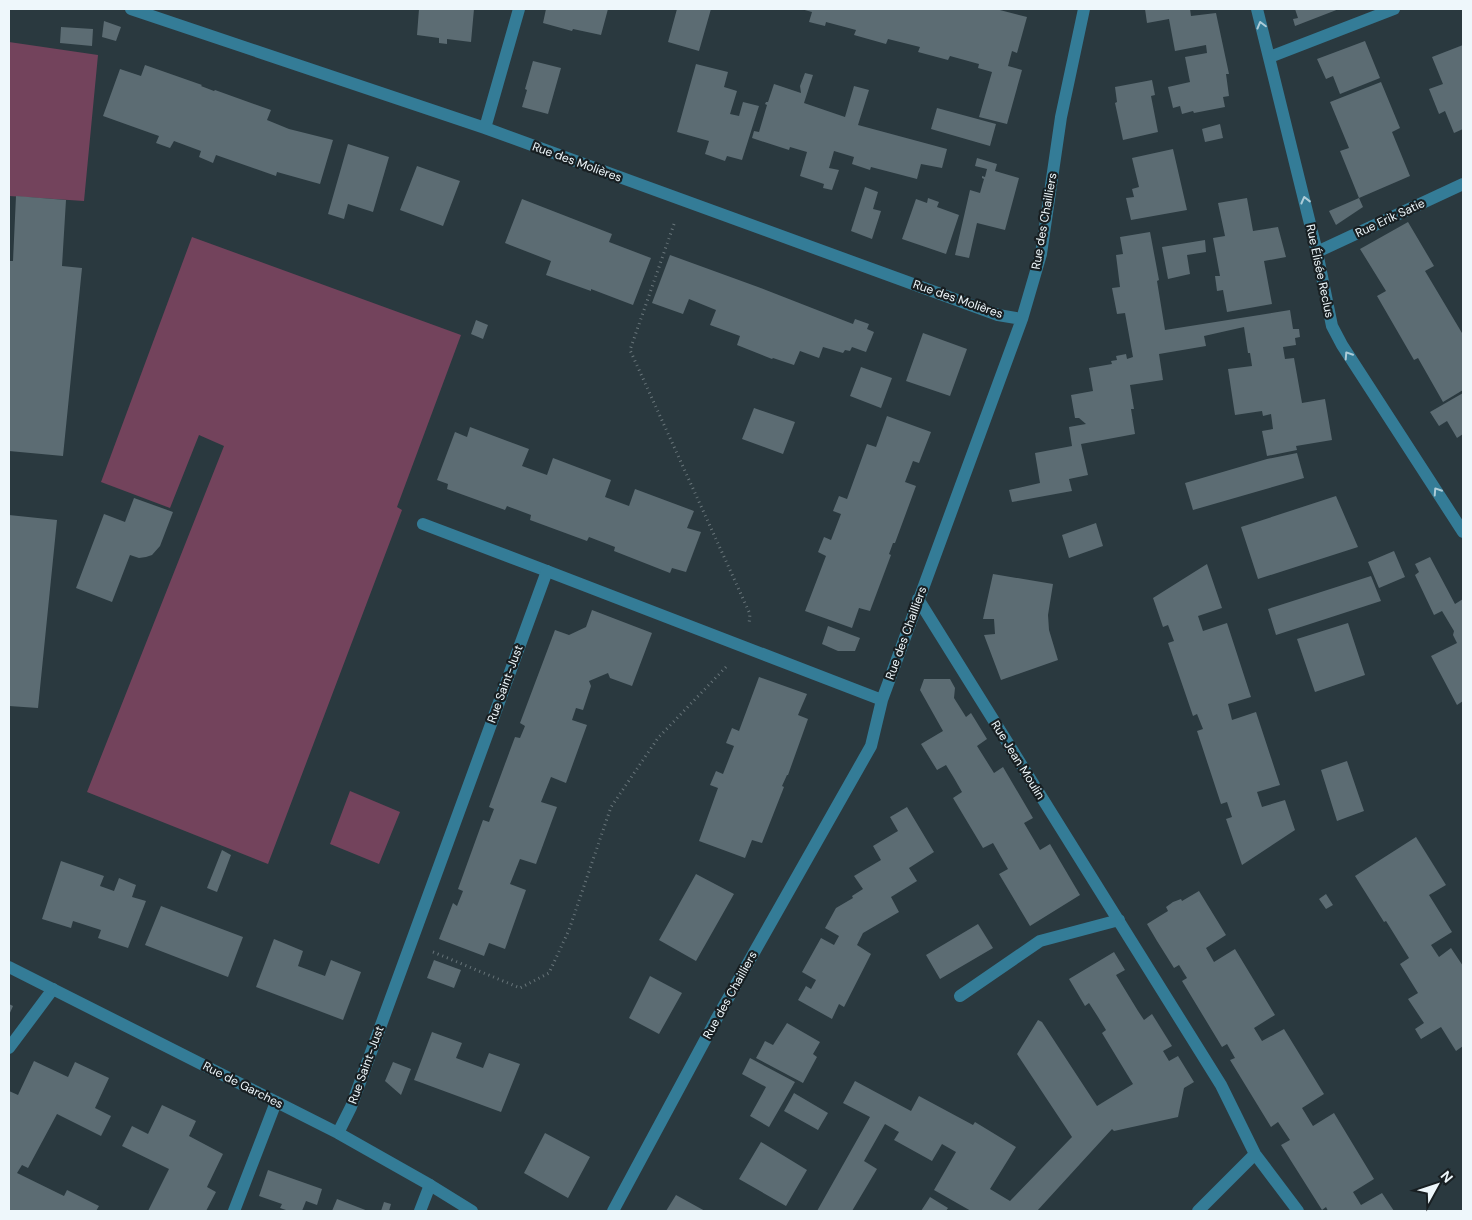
<svg xmlns="http://www.w3.org/2000/svg" width="1472" height="1220" viewBox="0 0 1472 1220" font-family="'DM Sans',sans-serif">
	<style>
		.green { fill: #73435c }
		.building { fill: #5c6c73 }
		.lines { fill: none; stroke-linecap: round; stroke-linejoin: round }
		.path { stroke: #68757a; stroke-width: 3; stroke-dasharray: 1 4; stroke-linecap: butt }
		.lane { stroke: #347c97; stroke-width: 12 }
		.street { stroke: #347c97; stroke-width: 12 }
		.oneway { stroke: #adccd8 }
		.labels { text-anchor: middle; stroke-width: 4.5; stroke-linejoin: round; paint-order: stroke }
		.street-label { font-size: 12px; fill: #eef7fb; stroke: #181f22 }
	</style>
	<rect width="100%" height="100%" fill="#2a393f"/>
	<path class="green" d="M9 42 98 55 84 201 9 196Z
		M192 237 461 335 397 507 402 510 268 864 87 792 224 446 199 435 170 508 101 482Z
		M350 791 400 812 379 864 330 844Z"/>
	<path class="building" d="M419 9H474L471 42 447 39V44L439 43V38L417 35Z
		M546 9H608L601 35 573 29 572 31 543 23Z
		M677 9H711L699 51 668 42Z
		M801 9H996L1027 17 1017 53 1012 51 1008 66 1022 70 1007 124 979 117 992 72 978 68 979 64 950 56 948 60 918 52 920 47 888 39 886 44 854 35 856 30 826 22 825 26 809 22 812 12Z
		M1145 9H1190L1191 16 1216 13 1229 74H1226L1229 96 1223 97 1225 107 1194 113 1193 111 1182 114 1180 106 1173 108 1168 87 1190 82 1185 57 1207 53 1206 45 1175 51 1169 19 1147 23Z
		M1295 9H1339L1295 26 1293 19 1298 18Z
		M104 21 121 27 116 41 102 37Z
		M61 27 93 29 92 46 60 43Z
		M1365 41 1380 78 1340 94 1333 76 1326 79 1317 59Z
		M1463 45V129L1454 133 1445 111 1439 114 1429 89 1443 84 1432 57Z
		M533 61 561 68 548 114 522 107 527 90 525 89Z
		M696 64 728 72 724 87 737 91 730 114 739 116 743 102 759 106 742 160 727 156 725 161 705 154 709 141 677 132Z
		M145 65 202 85 201 86 214 91 215 90 271 110 267 120 289 129 333 140 320 184 277 172 276 176 216 155 213 163 199 157 201 151 174 141 170 148 156 143 159 136 103 116 120 69 141 76Z
		M805 73 813 75 804 103 845 117 854 86 869 90 858 125 947 149 942 168 921 164 917 179 871 167 870 170 852 164 854 157 834 151 829 168 839 170 832 190 823 188 824 184 800 176 807 152 790 147 789 150 752 138 754 131 759 132 767 105 765 104 766 102H768L774 84 801 93 800 86Z
		M1152 80 1155 95 1151 96 1158 132 1123 140 1115 103 1117 102 1115 87Z
		M1381 82 1400 128 1392 132 1410 176 1359 198 1363 207 1336 225 1329 211 1359 198 1340 151 1349 148 1330 102Z
		M937 108 996 124 990 146 931 129Z
		M1220 124 1223 138 1205 142 1202 129Z
		M348 144 389 157 373 212 348 204 344 219 328 214Z
		M1173 149 1187 210 1131 220 1126 198 1134 197 1132 189 1139 187 1132 158Z
		M977 158 997 164 995 171 1019 178 1005 230 977 223 969 258 955 255 970 190 980 193 984 179 982 178V176L985 177 987 169 975 166Z
		M417 166 460 181 443 226 400 210Z
		M865 187 878 192 873 209 881 211 872 239 851 231Z
		M16 196 66 200 62 266 82 268 63 456 9 451V261H13Z
		M928 198 939 202 937 207 959 215 946 254 902 239 916 199 927 203Z
		M1247 198 1253 231 1278 227 1286 257 1264 261 1272 304 1227 312 1223 290 1217 291 1215 276H1220L1213 238 1225 236 1218 203Z
		M522 199 612 234 609 242 651 258 633 305 591 289V291L546 275 551 261 505 243Z
		M1408 222 1434 266 1425 271 1462 333 1463 332V390L1443 402 1418 358 1414 360 1377 296 1386 291 1360 249Z
		M1150 232 1159 280 1157 281 1165 330 1290 310 1293 329H1299L1300 337 1295 338 1296 345 1283 347 1285 359 1294 358 1302 403 1325 399 1332 440 1296 446 1297 450 1267 456 1262 431 1273 429 1271 414 1263 416 1262 411 1235 415 1228 369 1252 366 1250 353H1248L1244 327 1204 336 1206 346 1159 354 1163 380 1130 385 1134 409H1131L1135 434 1081 444 1088 475 1069 479 1072 491 1012 502 1009 490 1040 483 1035 453 1072 446 1069 427 1086 424 1079 418H1075L1071 395 1093 391 1089 368 1112 364 1111 361 1117 360 1116 356 1126 354 1127 359 1133 357 1125 313 1117 314 1112 288 1120 287 1116 255 1123 254 1120 237Z
		M1205 240 1206 252 1187 255 1190 274 1168 279 1162 247Z
		M670 255 758 287 853 324 855 319 869 324 867 329 874 332 866 352 852 347 850 351 845 350 843 353 823 347 819 358 800 351 794 365 773 358 772 359 737 345 740 336 710 325 716 310 689 299 683 314 652 303Z
		M476 320 488 325 483 339 471 334Z
		M923 333 967 349 950 396 906 381Z
		M861 367 892 378 881 408 850 396Z
		M1463 393V434L1457 438 1447 421 1439 426 1430 412Z
		M754 408 795 422 783 454 742 439Z
		M887 416 931 432 919 463 913 461 905 482 916 486 895 543H893L889 554 891 555 870 611 859 608 852 628 805 611 826 556 818 552 824 537 831 540 841 514 833 511 839 496 847 499 867 444 876 447Z
		M470 427 529 449 522 466 547 475 553 458 611 480 605 497 629 506 635 489 694 511 687 528 701 532 686 572 672 568 670 573 614 551 615 547 589 537 587 541 530 520 531 515 507 506 505 510 447 489 448 484 437 480 455 432 467 437Z
		M1297 453 1304 478 1193 510 1185 483 1267 459Z
		M1336 496 1358 547 1258 579 1241 527Z
		M134 498 173 512 160 546 152 555 146 557 139 558 130 555 112 602 76 588 104 514 125 522Z
		M9 515 57 520 38 708 9 706Z
		M1096 523 1103 546 1069 558 1062 535Z
		M1394 551 1405 577 1379 588 1368 562Z
		M1430 557 1455 604 1463 599V701L1457 705 1431 656 1457 643 1453 635 1454 631 1442 611 1434 615 1415 575 1419 572 1415 564Z
		M1207 564 1222 608 1198 616 1203 631 1227 623 1251 697 1228 704 1232 720 1256 712 1280 785 1257 792 1262 807 1285 800 1295 830 1242 865 1226 819 1232 817 1227 802 1221 804 1197 731 1203 729 1197 714 1193 716 1168 643 1174 641 1168 625 1163 627 1153 598Z
		M993 574 1053 584 1048 615 1049 630 1058 660 1001 680 984 635 995 634 994 619H983Z
		M1371 576 1381 601 1276 635 1268 609Z
		M592 610 652 633 632 686 610 678 608 673 589 681 591 686 583 710 576 708 572 720 587 725 566 783 551 777 541 802 557 807 536 864 520 859 510 884 526 890 505 949 489 943 484 956 439 939 453 903 457 906 463 891 458 889 483 820 489 822 494 809 489 807 515 737 520 738 525 726 520 723 555 630 569 635 586 627Z
		M1348 623 1365 675 1315 692 1297 639Z
		M828 626 860 638 855 651H838L822 644Z
		M759 677 807 694 798 715 808 719 788 775H787L782 786 784 787 762 843 752 840 745 858 699 841 718 788 710 785 716 771 723 774 734 746 726 743 732 728 739 731Z
		M924 679H950L955 688 954 698 966 717 971 713 987 739 977 746 994 773 1003 767 1033 818 1024 823 1040 850 1050 844 1080 895 1030 926 999 874 1008 869 993 843 983 848 953 798 962 792 954 778 946 765 937 770 921 744 943 731 920 690Z
		M1347 761 1364 811 1337 821 1321 770Z
		M907 807 934 852 909 868 917 881 891 897 899 912 863 933 857 945 871 954 844 1007 839 1004 832 1019 798 1000 806 986 811 989 816 980 802 972 821 938 834 945 839 936 825 928 836 908 853 898 852 896 863 889 854 876 881 860 873 846 898 831 890 817Z
		M1416 837 1446 885 1429 895 1452 932 1431 945 1439 957 1451 948 1463 966V1046L1456 1051 1441 1027 1421 1039 1415 1029 1424 1023 1408 999 1418 993 1400 964 1409 958 1386 921 1384 922 1355 876Z
		M222 850 231 855 217 892 207 888Z
		M61 861 104 876 100 886 114 891 119 878 136 885 132 897 146 901 128 948 98 938 101 930 73 921 71 928 42 919Z
		M696 874 734 894 696 961 659 940Z
		M1199 891 1226 935 1206 948 1214 962 1235 949 1275 1015 1254 1028 1262 1041 1284 1029 1324 1094 1302 1108 1313 1126 1334 1113 1374 1179 1353 1192 1361 1205 1382 1193 1394 1211H1328L1326 1207 1322 1210 1281 1145 1290 1140 1278 1122 1271 1127 1230 1060 1235 1058 1227 1044 1222 1047 1182 981 1187 978 1179 965 1174 968 1157 941 1147 924 1168 911 1166 907 1173 902 1181 899 1182 901Z
		M1326 894 1333 905 1326 909 1319 899Z
		M161 906 243 937 228 977 145 945Z
		M978 924 993 948 940 979 926 955Z
		M274 939 303 951 298 966 325 976 331 960 361 972 343 1020 256 987Z
		M1114 952 1125 970 1116 975 1138 1011 1144 1020 1152 1014 1172 1046 1163 1051 1169 1061 1178 1056 1194 1082 1184 1088 1178 1117 1114 1131 1112 1129 1037 1211H971L934 1190 956 1152 942 1144 932 1161 894 1140 899 1132 885 1124 864 1161 877 1169 852 1211H817L870 1117 843 1103 855 1081 911 1111 919 1096 973 1125 975 1122 1016 1147 990 1189 1010 1201 1072 1137 1017 1054 1038 1020 1042 1022 1097 1106 1133 1084 1102 1033 1106 1030 1098 1017 1089 1003 1085 1006 1069 979Z
		M434 960 461 970 454 988 427 978Z
		M650 976 682 993 659 1034 629 1018Z
		M9 1004 13 1006 9 1015Z
		M787 1023 820 1042 813 1054 817 1057 803 1083 756 1058 765 1041 773 1045Z
		M432 1032 462 1043 456 1058 483 1068 489 1053 520 1064 501 1112 414 1080Z
		M750 1058 795 1082 769 1127 750 1116 766 1087 742 1074Z
		M34 1061 68 1077 75 1062 109 1078 95 1108 111 1116 101 1136 57 1114 28 1168 22 1165 17 1173 64 1196 67 1190 99 1206 96 1211H9V1091L18 1095Z
		M393 1062 411 1069 401 1095 385 1081Z
		M794 1093 828 1113 818 1130 784 1111Z
		M162 1105 196 1121 189 1136 223 1154 207 1187 216 1192 206 1211H148L169 1169 122 1146 132 1126 148 1134Z
		M545 1133 590 1157 568 1198 524 1173Z
		M761 1142 807 1170 786 1206 739 1179Z
		M268 1170 322 1189 317 1205 306 1201 302 1211H289L280 1208 282 1204 259 1196Z
		M676 1195 705 1211H666Z
		M930 1197 948 1208 946 1211H921Z
		M337 1199 368 1211H332Z
		M384 1202 391 1204 389 1211H381Z"/>
	<g class="lines">
		<path class="path" d="M674 224 630 350 750 614 749 624
			M433 952 520 988 549 973 569 930 611 807 658 738 726 667"/>
		<path class="lane" d="M423 524 547 571
			M9 1048 53 989
			M234 1211 276 1102
			M420 1211 430 1185"/>
		<path class="street" d="M131 9 485 128 998 315 1022 319
			M1257 9 1317 252 1332 326 1342 345 1463 532
			M1270 57 1394 9
			M485 128 519 9
			M1317 252 1463 184
			M918 599 1221 1085 1255 1154 1298 1211
			M9 967 338 1133 430 1185 472 1211
			M960 996 1040 941 1119 920
			M338 1133 351 1107 547 571 882 700
			M613 1211 718 1016 871 746 882 700 1022 319 1041 254 1061 117 1084 9
			M1198 1211 1255 1154"/>
	</g>
	<defs><path id="oneway-chevron" d="M-2-3.5L2.5 0L-2 3.5" fill="none" stroke-width="1.6" stroke-linecap="round" stroke-linejoin="round" transform="scale(1.25)"/></defs>
	<g class="oneway">
		<use href="#oneway-chevron" transform="translate(1261 25) rotate(-105)"/>
		<use href="#oneway-chevron" transform="translate(1305 200) rotate(-104)"/>
		<use href="#oneway-chevron" transform="translate(1348 355) rotate(-123)"/>
		<use href="#oneway-chevron" transform="translate(1437 491) rotate(-123)"/>
	</g>
	<g class="labels">
		<g class="street-label">
			<text transform="translate(577 162) rotate(20)" y="4">Rue des Molières</text>
			<text transform="translate(1390 218) rotate(-25)" y="4">Rue Erik Satie</text>
			<text transform="translate(1044 221) rotate(-80)" y="4">Rue des Chailliers</text>
			<text transform="translate(1320 271) rotate(78)" y="4">Rue Élisée Reclus</text>
			<text transform="translate(958 299) rotate(19)" y="4">Rue des Molières</text>
			<text transform="translate(906 633) rotate(-70)" y="4">Rue des Chailliers</text>
			<text transform="translate(505 684) rotate(-70)" y="4">Rue Saint-Just</text>
			<text transform="translate(1018 760) rotate(58)" y="4">Rue Jean Moulin</text>
			<text transform="translate(730 995) rotate(-61)" y="4">Rue des Chailliers</text>
			<text transform="translate(366 1065) rotate(-70)" y="4">Rue Saint-Just</text>
			<text transform="translate(243 1085) rotate(27)" y="4">Rue de Garches</text>
		</g>
	</g>
	<rect width="1472" height="1220" fill="none" stroke="#eef7fb" stroke-width="20"/>
	<g transform="translate(1437 1185) rotate(50)" stroke="#181f22" stroke-width="4" paint-order="stroke">
	<path d="M0-4L9 19L0 12L-9 19Z" fill="#eef7fb"/>
	<text y="-8" font-size="14" font-weight="bold" text-anchor="middle" fill="#eef7fb">N</text>
	</g>
</svg>
